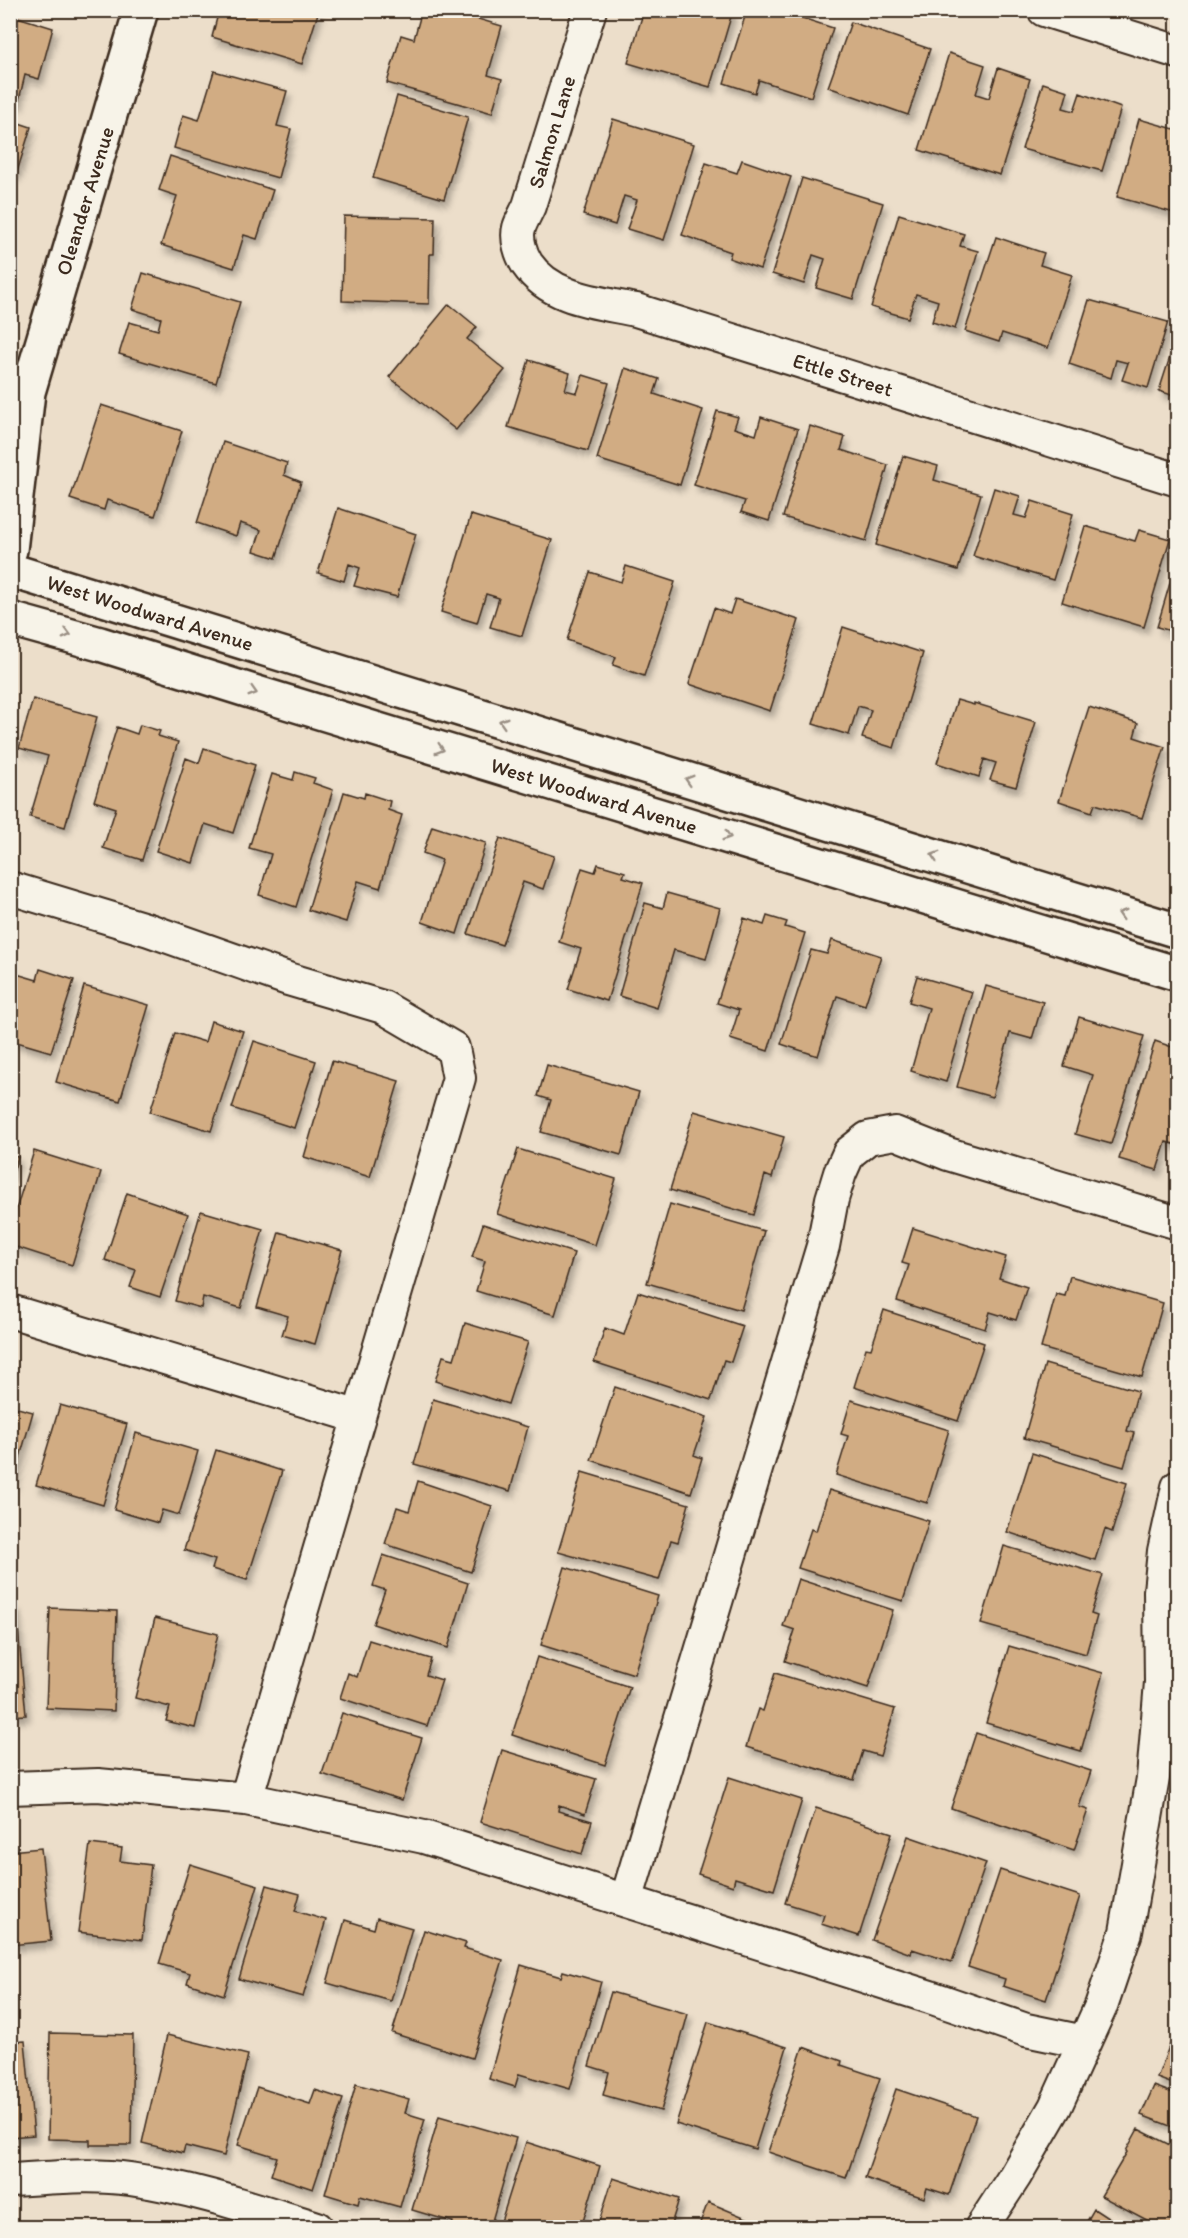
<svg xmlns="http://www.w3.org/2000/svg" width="1188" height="2238" viewBox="0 0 1188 2238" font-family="Itim,sans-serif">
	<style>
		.building { fill: #d1ac83; stroke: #3b2a1e; stroke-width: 1.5; filter: url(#shadow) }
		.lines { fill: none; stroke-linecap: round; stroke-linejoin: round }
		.street-casing { stroke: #3b2a1e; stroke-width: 36 }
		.secondary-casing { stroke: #3b2a1e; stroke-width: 38 }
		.street { stroke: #f7f3e8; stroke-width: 32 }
		.secondary { stroke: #f7f3e8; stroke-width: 33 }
		.oneway { stroke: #998e83 }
		.labels { text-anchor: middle; stroke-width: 4.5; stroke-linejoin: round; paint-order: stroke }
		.street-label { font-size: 21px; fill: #3b2a1e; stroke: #f7f3e8 }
	</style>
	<defs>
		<filter id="shadow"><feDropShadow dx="3.5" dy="6" stdDeviation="3" flood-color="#0004"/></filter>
	</defs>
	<rect width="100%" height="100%" fill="#ecdeca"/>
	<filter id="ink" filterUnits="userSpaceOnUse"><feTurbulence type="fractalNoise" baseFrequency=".0167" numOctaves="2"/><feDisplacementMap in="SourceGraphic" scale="12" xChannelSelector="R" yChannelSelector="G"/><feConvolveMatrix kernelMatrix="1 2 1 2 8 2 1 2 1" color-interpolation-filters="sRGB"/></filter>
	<g filter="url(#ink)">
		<path class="building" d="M219 10H319L302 64 212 37Z
			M422 10H448L502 26 488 75 502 79 492 113 387 83 401 35 414 39Z
			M644 10H733L710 87 628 63Z
			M747 10H788L787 13 833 28 811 97 759 80 755 93 724 83Z
			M11 15 53 28 39 79 25 75 18 104 10 102Z
			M851 22 930 49 908 115 828 87Z
			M949 53 985 65 976 94 989 98 998 68 1030 79 1000 175 919 150Z
			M214 71 287 91 277 126 291 129 278 178 174 148 183 115 199 120Z
			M1043 83 1068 91 1063 108 1074 111 1080 93 1121 108 1102 171 1022 149Z
			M397 96 468 117 444 199 373 178Z
			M613 119 694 144 664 240 627 229 637 200 624 196 615 225 583 215Z
			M1139 119 1178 130V214L1117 197Z
			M10 120 31 127 16 175 10 173Z
			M170 156 273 190 257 239 244 235 234 268 161 245 177 196 159 190Z
			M742 160 791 177 760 269 729 258 731 252 682 235 706 163 737 173Z
			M802 178 883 203 853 299 816 288 825 259 813 255 804 284 772 274Z
			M899 214 964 234 960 246 978 251 955 329 932 322 938 301 916 294 908 318 871 307Z
			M344 216 435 218 434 254H430L429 304 342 301Z
			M996 237 1044 253 1040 265 1072 275 1048 348 1002 333 999 342 965 331Z
			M143 273 240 302 216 383 119 354 129 322 158 330 161 318 132 309Z
			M1089 300 1168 322 1148 388 1122 380 1128 363 1116 360 1111 378 1069 364Z
			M449 304 477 327 467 339 505 370 456 430 389 377Z
			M1178 332V397L1159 391Z
			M529 360 570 373 565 390 577 393 583 375 609 383 588 451 508 427Z
			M625 368 659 379 654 394 703 410 680 485 597 459Z
			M101 405 182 431 155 516 107 500 104 510 70 499Z
			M717 411 738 417 734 428 756 435 761 417 798 429 769 521 741 512 745 501 694 485Z
			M810 426 845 437 841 450 888 465 866 541 783 517Z
			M223 442 287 463 284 475 301 482 276 558 254 551 261 530 240 523 236 536 197 523Z
			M903 456 938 466 934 480 981 494 958 570 876 545Z
			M994 488 1020 496 1014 515 1026 518 1032 501 1073 514 1053 580 973 556Z
			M338 508 416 534 397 597 354 586 360 568 349 564 344 581 318 573Z
			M471 515 552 540 522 636 490 627 499 598 486 594 477 623 441 612Z
			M1085 526 1135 541 1139 530 1170 539 1144 627 1062 602Z
			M1178 556V633L1157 627Z
			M626 566 675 582 644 676 613 665 616 657 567 640 590 572 621 582Z
			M735 599 799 620 770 711 689 684 714 608 730 614Z
			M843 627 923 653 894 748 862 738 871 710 858 706 849 735 813 724Z
			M33 699 97 717 65 827 30 817 48 756 19 748Z
			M957 700 974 705V703L1036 722 1016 787 990 780 996 763 984 759 979 777 937 763Z
			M1089 707 1138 723 1134 737 1165 747 1142 818 1095 804 1092 812 1059 801Z
			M140 725 160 731 158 736 178 742 142 860 103 848 116 808 94 801 117 727 137 734Z
			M204 748 255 765 233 833 205 824 193 863 156 851 186 758 199 763Z
			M295 772 315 778 313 783 333 790 296 907 259 895 271 854 249 848 272 774 293 780Z
			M344 792 364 798 365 793 390 801 388 810 402 815 380 888 358 881 346 922 308 910Z
			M432 826 486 843 457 934 422 922 442 860 423 853Z
			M500 838 554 856 543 889 523 882 502 945 468 934Z
			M598 864 625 872 623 877 643 883 607 1001 568 989 581 949 559 942 582 868 595 872Z
			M667 893 720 908 706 959 674 950 657 1008 619 996 645 903 663 908Z
			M767 916 787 922 785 927 805 933 768 1051 730 1039 739 1010 717 1003 744 918 764 925Z
			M832 940 881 956 865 1005 837 996 818 1056 781 1044 811 950 827 954Z
			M40 969 74 980 51 1052 10 1040V972L37 980Z
			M917 976 972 992 946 1082 911 1071 929 1008 909 1002Z
			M84 986 149 1005 120 1101 56 1082Z
			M986 986 1043 1002 1032 1039 1010 1033 992 1097 957 1087Z
			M1079 1017 1144 1036 1111 1144 1075 1134 1093 1075 1064 1066Z
			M211 1021 243 1031 211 1131 150 1112 175 1033 205 1042Z
			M254 1041 316 1061 294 1128 232 1108Z
			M1155 1041 1175 1048 1178 1042V1145L1166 1142 1157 1170 1119 1159Z
			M332 1061 399 1081 370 1177 304 1157Z
			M547 1065 639 1092 621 1155 541 1132 551 1100 538 1096Z
			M694 1111 784 1137 772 1178 765 1175 754 1215 670 1190Z
			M518 1149 616 1179 595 1245 497 1214Z
			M34 1151 101 1172 72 1265 10 1245V1229Z
			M10 1155 18 1157 10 1182Z
			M127 1193 188 1214 160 1297 130 1287 136 1270 105 1260Z
			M670 1204 764 1231 741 1310 647 1283Z
			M201 1211 263 1229 241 1308 203 1297 201 1308 175 1301Z
			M483 1224 574 1253 555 1315 476 1291 485 1261 472 1257Z
			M913 1228 1006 1257 999 1278 1027 1287 1016 1320 990 1312 985 1329 897 1301 909 1265 902 1263Z
			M279 1232 342 1250 315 1344 282 1335 288 1316 257 1307Z
			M1070 1276 1163 1303 1142 1377 1041 1348 1056 1294 1065 1296Z
			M638 1292 743 1326 731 1362 724 1360 711 1400 594 1362 605 1328 624 1335Z
			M884 1310 984 1343 958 1421 854 1387 866 1348 871 1349Z
			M465 1323 528 1342 508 1404 435 1381 443 1356 454 1359Z
			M1045 1364 1138 1391 1127 1431 1134 1433 1124 1467 1024 1438Z
			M615 1387 707 1417 694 1455 702 1458 691 1493 591 1460Z
			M433 1399 528 1427 510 1491 414 1464Z
			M851 1400 949 1430 927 1503 836 1475 848 1436 841 1434Z
			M60 1405 127 1424 103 1505 36 1485Z
			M10 1406 33 1412 12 1485H10Z
			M136 1433 198 1451 179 1515 162 1510 158 1523 114 1510Z
			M216 1450 282 1471 247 1580 212 1569 215 1560 184 1550Z
			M1032 1453 1127 1483 1112 1532 1105 1529 1095 1560 1007 1532Z
			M582 1472 689 1504 678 1542 671 1540 659 1580 558 1552Z
			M418 1481 492 1506 471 1572 385 1544 397 1507 409 1511Z
			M829 1490 929 1521 903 1601 798 1568 811 1529 816 1531Z
			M1004 1546 1103 1575 1091 1614 1097 1616 1086 1654 981 1624Z
			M383 1555 468 1583 448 1648 373 1624 385 1590 373 1586Z
			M565 1567 658 1596 634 1674 541 1645Z
			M798 1579 893 1610 868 1688 785 1661 795 1630 783 1626Z
			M16 1606 26 1715 10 1716V1607Z
			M50 1608 117 1611 114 1711 46 1708Z
			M155 1618 218 1634 195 1728 166 1721 170 1707 135 1698Z
			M369 1640 431 1659 426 1675 442 1680 427 1726 340 1698 348 1673 357 1677Z
			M1009 1646 1103 1673 1081 1751 986 1723Z
			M537 1657 630 1687 605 1765 512 1735Z
			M775 1673 895 1709 880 1756 863 1751 854 1780 746 1747 758 1709 763 1711Z
			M342 1713 422 1738 402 1800 322 1774Z
			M976 1733 1091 1771 1079 1807 1088 1810 1074 1850 951 1808Z
			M502 1750 596 1779 585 1814 559 1805 558 1811 592 1821 582 1854 480 1822Z
			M729 1777 802 1800 774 1890 735 1878 733 1886 698 1874Z
			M816 1808 892 1833 859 1936 821 1924 824 1915 785 1903Z
			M908 1836 986 1863 952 1962 912 1949 911 1954 872 1940Z
			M90 1844 122 1848 120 1861 151 1865 142 1940 78 1932Z
			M41 1848 51 1941 10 1945V1851Z
			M190 1864 258 1885 224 1995 187 1983 190 1973 159 1964Z
			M1000 1870 1080 1896 1046 2000 1003 1986 1005 1979 968 1967Z
			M267 1885 300 1894 295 1911 326 1920 303 1997 239 1979Z
			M377 1918 412 1928 391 2001 327 1983 345 1920 374 1929Z
			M424 1930 466 1943 464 1948 503 1960 472 2058 392 2033Z
			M521 1965 561 1977 563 1971 601 1982 570 2089 519 2074 515 2087 489 2079Z
			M611 1992 688 2014 661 2111 603 2095 609 2072 589 2066Z
			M708 2022 787 2047 755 2149 676 2124Z
			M50 2033 133 2035 131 2145H90V2140L48 2139Z
			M167 2035 248 2055 224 2156 185 2146 183 2153 142 2143Z
			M25 2041 34 2135 10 2137V2042Z
			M1170 2044 1178 2047V2086L1157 2078Z
			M803 2047 842 2061 841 2065 880 2078 846 2178 768 2152Z
			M356 2084 409 2099 405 2113 425 2119 400 2207 360 2196 358 2204 325 2194Z
			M1154 2086 1178 2095V2129L1141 2115Z
			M257 2087 310 2104 315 2090 343 2099 313 2189 271 2175 277 2157 238 2145Z
			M896 2089 976 2116 949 2195 927 2188 924 2198 865 2178Z
			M439 2116 516 2138 490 2228H451L453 2222 412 2210Z
			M1138 2129 1178 2149V2228H1162L1101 2196 1127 2152 1126 2151Z
			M526 2142 600 2166 581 2228H499Z
			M613 2178 679 2199 670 2228H597Z
			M708 2202 770 2228H698Z
			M1094 2209 1123 2228H1083Z"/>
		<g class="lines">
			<g class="street-casing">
				<path id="street" d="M590 10 529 206C526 213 521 221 519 228 516 239 521 254 527 264 551 299 597 302 636 310L1178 480
					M1044 10 1178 52
					M10 888 149 930 288 979 383 1007 453 1048 459 1078 246 1799
					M10 1311 359 1417
					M10 1788 98 1785 246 1799 424 1837 930 1997 1026 2030 1084 2042
					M626 1901 823 1246 832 1199 840 1173 849 1153 868 1138 895 1133 948 1154 1178 1223
					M10 2180C50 2178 91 2173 130 2179 194 2188 255 2209 317 2228
					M981 2228 1015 2176 1055 2107 1101 2006 1126 1932 1153 1778 1161 1682 1160 1591 1164 1551 1178 1487"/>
			</g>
			<g class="secondary-casing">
				<path id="secondary" d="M10 550 28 392 141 10
					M16 572 1178 931
					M10 619 100 644 247 690 1178 974"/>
			</g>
			<use href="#street" class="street"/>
			<use href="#secondary" class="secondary"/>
		</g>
		<defs><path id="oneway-chevron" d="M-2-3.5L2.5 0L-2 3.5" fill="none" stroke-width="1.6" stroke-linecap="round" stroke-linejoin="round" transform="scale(1.5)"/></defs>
		<g class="oneway">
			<use href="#oneway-chevron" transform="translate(67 634) rotate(15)"/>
			<use href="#oneway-chevron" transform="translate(253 692) rotate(17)"/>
			<use href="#oneway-chevron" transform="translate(503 722) rotate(-163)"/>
			<use href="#oneway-chevron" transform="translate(440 749) rotate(17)"/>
			<use href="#oneway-chevron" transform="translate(689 780) rotate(-163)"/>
			<use href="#oneway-chevron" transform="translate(727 836) rotate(17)"/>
			<use href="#oneway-chevron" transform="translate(935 856) rotate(-163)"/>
			<use href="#oneway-chevron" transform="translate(1122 914) rotate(-163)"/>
		</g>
	</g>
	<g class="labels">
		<g class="street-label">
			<text transform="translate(552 132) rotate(-73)" y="7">Salmon Lane</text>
			<text transform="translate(85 201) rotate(-73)" y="7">Oleander Avenue</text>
			<text transform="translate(843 375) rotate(17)" y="7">Ettle Street</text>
			<text transform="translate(150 613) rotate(17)" y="7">West Woodward Avenue</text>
			<text transform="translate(594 796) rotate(17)" y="7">West Woodward Avenue</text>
		</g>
	</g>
	<rect width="1188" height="2238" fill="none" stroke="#f7f3e8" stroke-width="36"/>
	<rect x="18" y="18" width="1152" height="2202" fill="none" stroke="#3b2a1e" stroke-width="2" filter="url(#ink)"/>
</svg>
